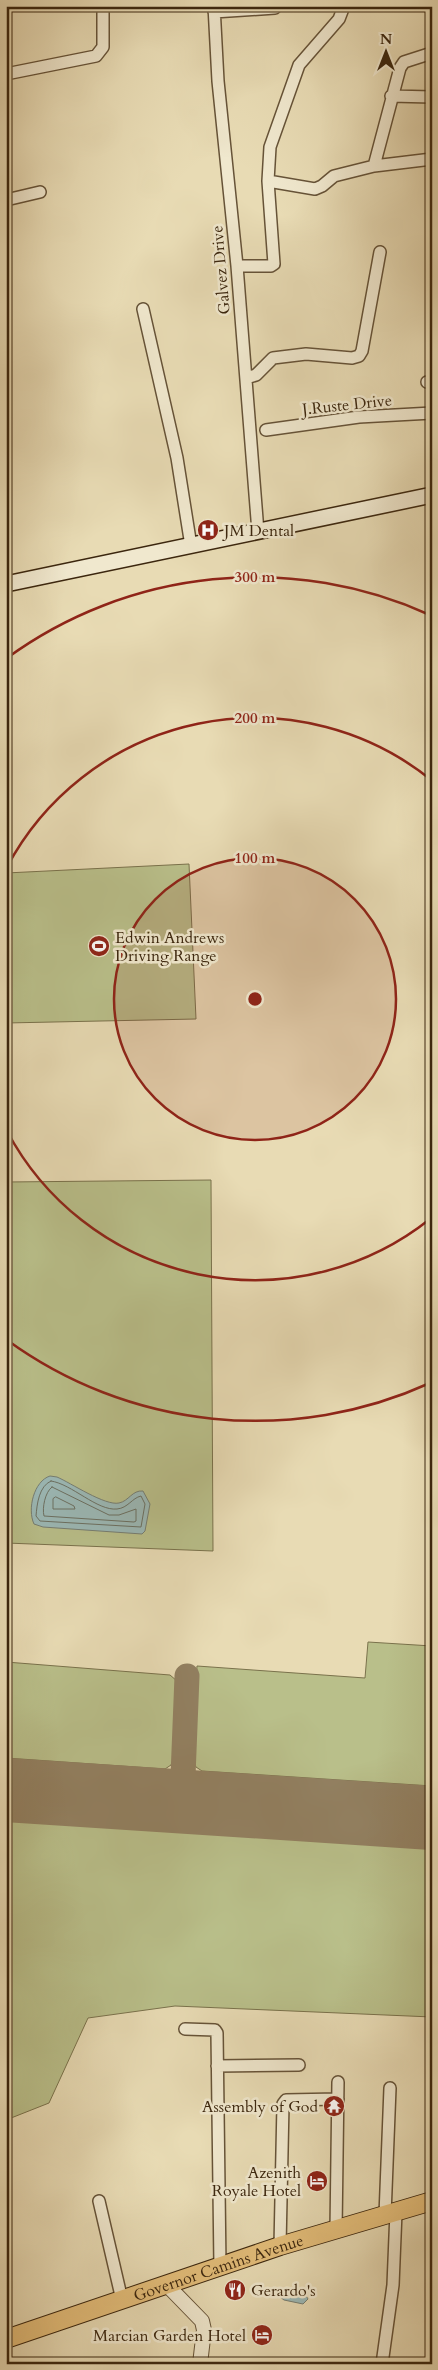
<svg xmlns="http://www.w3.org/2000/svg" width="438" height="2370" viewBox="0 0 438 2370" font-family="Cardo,serif">
	<style>
		.green { fill: #b9bf8a; stroke: #7a724c }
		.water { fill: #9bb9b7; stroke: #757e73 }
		.lines { fill: none; stroke-linecap: round; stroke-linejoin: round }
		.shore { stroke: #6b7062; stroke-width: 1 }
		.taxiway { stroke: #928061; stroke-width: 25 }
		.runway { stroke: #928061; stroke-width: 64 }
		.minor-casing { stroke: #665338; stroke-width: 14 }
		.tertiary-casing { stroke: #665338; stroke-width: 16 }
		.secondary-casing { stroke: #3b260e; stroke-width: 18 }
		.primary-casing { stroke: #3b260e; stroke-width: 20 }
		.minor { stroke: #f0e8ce; stroke-width: 11 }
		.tertiary { stroke: #f0e8ce; stroke-width: 14 }
		.secondary { stroke: #f0e8ce; stroke-width: 15 }
		.primary { stroke: #e4be7a; stroke-width: 18 }
		.ring { fill: none; stroke: #8f2418; stroke-width: 2.5 }
		.labels { text-anchor: middle; stroke-width: 5; stroke-linejoin: round; paint-order: stroke }
		.street-label { font-size: 16px; fill: #3b260e; stroke: #f0e8ce }
		.poi-label { font-size: 16px; fill: #3b260e; stroke: #f0e8ce; text-anchor: start }
		.centre { fill: #8f2418; stroke: #f0e8ce; stroke-width: 2.5 }
		.ring-label { font-size: 15px; text-anchor: middle; font-weight: bold; fill: #8f2418; stroke: #f0e8ce; stroke-width: 5; stroke-linejoin: round; paint-order: stroke }
	</style>
	<rect width="100%" height="100%" fill="#e8dbb4"/>
	<filter id="stains"><feTurbulence type="fractalNoise" baseFrequency=".004" numOctaves="4"/><feColorMatrix values="0 0 0 0 .2 0 0 0 0 .09 0 0 0 0 .02 0 0 0 .5 -.17"/></filter>
	<radialGradient id="worn" r=".72"><stop offset=".6" stop-color="#630" stop-opacity="0"/><stop offset="1" stop-color="#630" stop-opacity=".3"/></radialGradient>
	<path class="green" d="M189 864 196 1019 6 1023V873Z
		M211 1180 213 1551 6 1543V1182Z
		M368 1642 432 1646V1786L202 1771 196 1767 191 1759 197 1666 365 1678Z
		M6 1662 170 1675 177 1681 179 1686 176 1755 171 1765 165 1769 6 1758Z
		M6 1819 432 1846V2017L175 2006 88 2018 49 2103 6 2120Z"/>
	<path class="water" d="M50 1476 57 1477C71 1483 105 1506 119 1503 129 1501 132 1490 143 1491L150 1504 145 1531 142 1534 43 1527 34 1524C27 1509 34 1481 50 1476Z
		M284 2292 292 2295 305 2294 308 2299 303 2304 284 2300 280 2297Z"/>
	<g class="lines">
		<path class="shore" d="M51 1481C72 1484 97 1511 117 1509 128 1508 132 1498 141 1496L145 1504 141 1527 40 1521 36 1516C37 1504 39 1486 51 1481Z
			M52 1487 109 1515H119L136 1509V1521L134 1522 44 1516C42 1508 45 1492 52 1487Z
			M56 1497 74 1506 75 1509H53V1499Z"/>
		<path class="taxiway" d="M182 1801 187 1676"/>
		<path class="runway" d="M6 1790 432 1818"/>
		<g class="minor-casing">
			<path id="minor" d="M214 6 218 81 237 266 258 532
				M214 12 275 8
				M6 74 96 56 103 47V6
				M391 96 432 97
				M374 166 400 68 404 62 432 53
				M268 181 315 189 322 186 334 176 374 166 432 159
				M6 200 40 192
				M237 266H271L274 264 268 181 270 147 299 65 339 19 344 6
				M143 309 177 458 191 546
				M246 378 256 375 273 358 306 354 352 358 359 356 362 351 380 252
				M427 382H432
				M266 430 359 417 432 413
				M185 2029 215 2030 217 2033 220 2267
				M217 2066 299 2065
				M99 2201 122 2300
				M385 2215 390 2088
				M336 2230 338 2082
				M280 2246 283 2104 286 2100 338 2099
				M382 2364 393 2285 396 2212"/>
		</g>
		<g class="tertiary-casing">
			<path id="tertiary" d="M167 2285 202 2321 204 2330 200 2364"/>
		</g>
		<g class="secondary-casing">
			<path id="secondary" d="M6 584 432 495"/>
		</g>
		<g class="primary-casing">
			<g id="primary">
				<path id="s1" d="M6 2339 280 2246 432 2201"/>
			</g>
		</g>
		<use href="#minor" class="minor"/>
		<use href="#tertiary" class="tertiary"/>
		<use href="#secondary" class="secondary"/>
		<use href="#primary" class="primary"/>
	</g>
	<circle cx="255" cy="999" r="141" fill="#8f2418" fill-opacity=".12"/>
	<g class="ring">
		<circle cx="255" cy="999" r="141"/>
		<path d="M430 1219A281 281 0 0 1 7 1131M7 867A281 281 0 0 1 430 779"/>
		<path d="M430 1383A422 422 0 0 1 7 1340M7 658A422 422 0 0 1 430 615"/>
	</g>
	<defs>
		<g id="hospital-disc" transform="scale(1.125)"><circle r="9.5" fill="#8f2418" stroke="#f0e8ce"/><path d="M-5-5h3v3.5h4V-5h3V5h-3V1.5h-4V5h-3Z" fill="#fff"/></g>
		<g id="stadium-disc" transform="scale(1.125)"><circle r="9.5" fill="#8f2418" stroke="#f0e8ce"/><path d="M0-5a6.5 5 0 1 0 0 10a6.5 5 0 1 0 0-10ZM-3.5-1.8h7v3.6h-7Z" fill="#fff"/></g>
		<g id="temple-disc" transform="scale(1.125)"><circle r="9.5" fill="#8f2418" stroke="#f0e8ce"/><path d="M0-6L5-2H3V0L6.5 2.5H4V6H1.5V3h-3V6H-4V2.5H-6.5L-3 0V-2H-5Z" fill="#fff"/></g>
		<g id="hotel-disc" transform="scale(1.125)"><circle r="9.5" fill="#8f2418" stroke="#f0e8ce"/><path d="M-6-4.5h1.5V1H6V5H4.5V3h-9V5H-6ZM-4 0a1.8 1.8 0 1 1 3.6 0ZM.5 0V-2.5h3Q6-2.5 6 0Z" fill="#fff"/></g>
		<g id="restaurant-disc" transform="scale(1.125)"><circle r="9.5" fill="#8f2418" stroke="#f0e8ce"/><path d="M-5-6h1v4h1v-4h1v4h1v-4h1v5L-1.5 .5V6h-2V.5L-5-1ZM5-6V6H3V1.5H1.5Q1.5-4 5-6Z" fill="#fff"/></g>
	</defs>
	<g fill-rule="evenodd">
		<use href="#hospital-disc" x="208" y="530"/>
		<use href="#stadium-disc" x="99" y="946"/>
		<use href="#temple-disc" x="334" y="2106"/>
		<use href="#hotel-disc" x="317" y="2181"/>
		<use href="#restaurant-disc" x="235" y="2290"/>
		<use href="#hotel-disc" x="262" y="2335"/>
	</g>
	<g class="labels">
		<g class="street-label">
			<text transform="translate(220 270) rotate(-95)" y="6">Galvez Drive</text>
			<text transform="translate(347 404) rotate(-6)" y="6">J.Ruste Drive</text>
			<text dy="6" stroke="none"><textPath href="#s1" startOffset="224">Governor Camins Avenue</textPath></text>
		</g>
		<g class="poi-label">
			<text x="224" y="536">JM Dental</text>
			<text x="115" y="943">Edwin Andrews<tspan x="115" dy="18">Driving Range</tspan></text>
			<text x="318" y="2112" text-anchor="end">Assembly of God</text>
			<text x="301" y="2178" text-anchor="end">Azenith<tspan x="301" dy="18">Royale Hotel</tspan></text>
			<text x="251" y="2296">Gerardo's</text>
			<text x="246" y="2341" text-anchor="end">Marcian Garden Hotel</text>
		</g>
	</g>
	<circle cx="255" cy="999" r="8" class="centre"/>
	<g class="ring-label">
		<text x="255" y="582">300 m</text>
		<text x="255" y="723">200 m</text>
		<text x="255" y="863">100 m</text>
	</g>
	<rect width="438" height="2370" fill="none" stroke="#e8dbb4" stroke-width="25"/>
	<rect x="8" y="8" width="423" height="2355" fill="none" stroke="#3b260e" stroke-width="2.5"/>
	<rect x="12" y="12" width="413" height="2345" fill="none" stroke="#3b260e"/>
	<g transform="translate(386 52)" stroke="#f0e8ce" stroke-width="4" paint-order="stroke">
	<path d="M0-4L9 19L0 12L-9 19Z" fill="#3b260e"/>
	<text y="-8" font-size="14" font-weight="bold" text-anchor="middle" fill="#3b260e">N</text>
	</g>
	<rect width="100%" height="100%" filter="url(#stains)"/>
	<rect width="100%" height="100%" fill="url(#worn)"/>
</svg>
